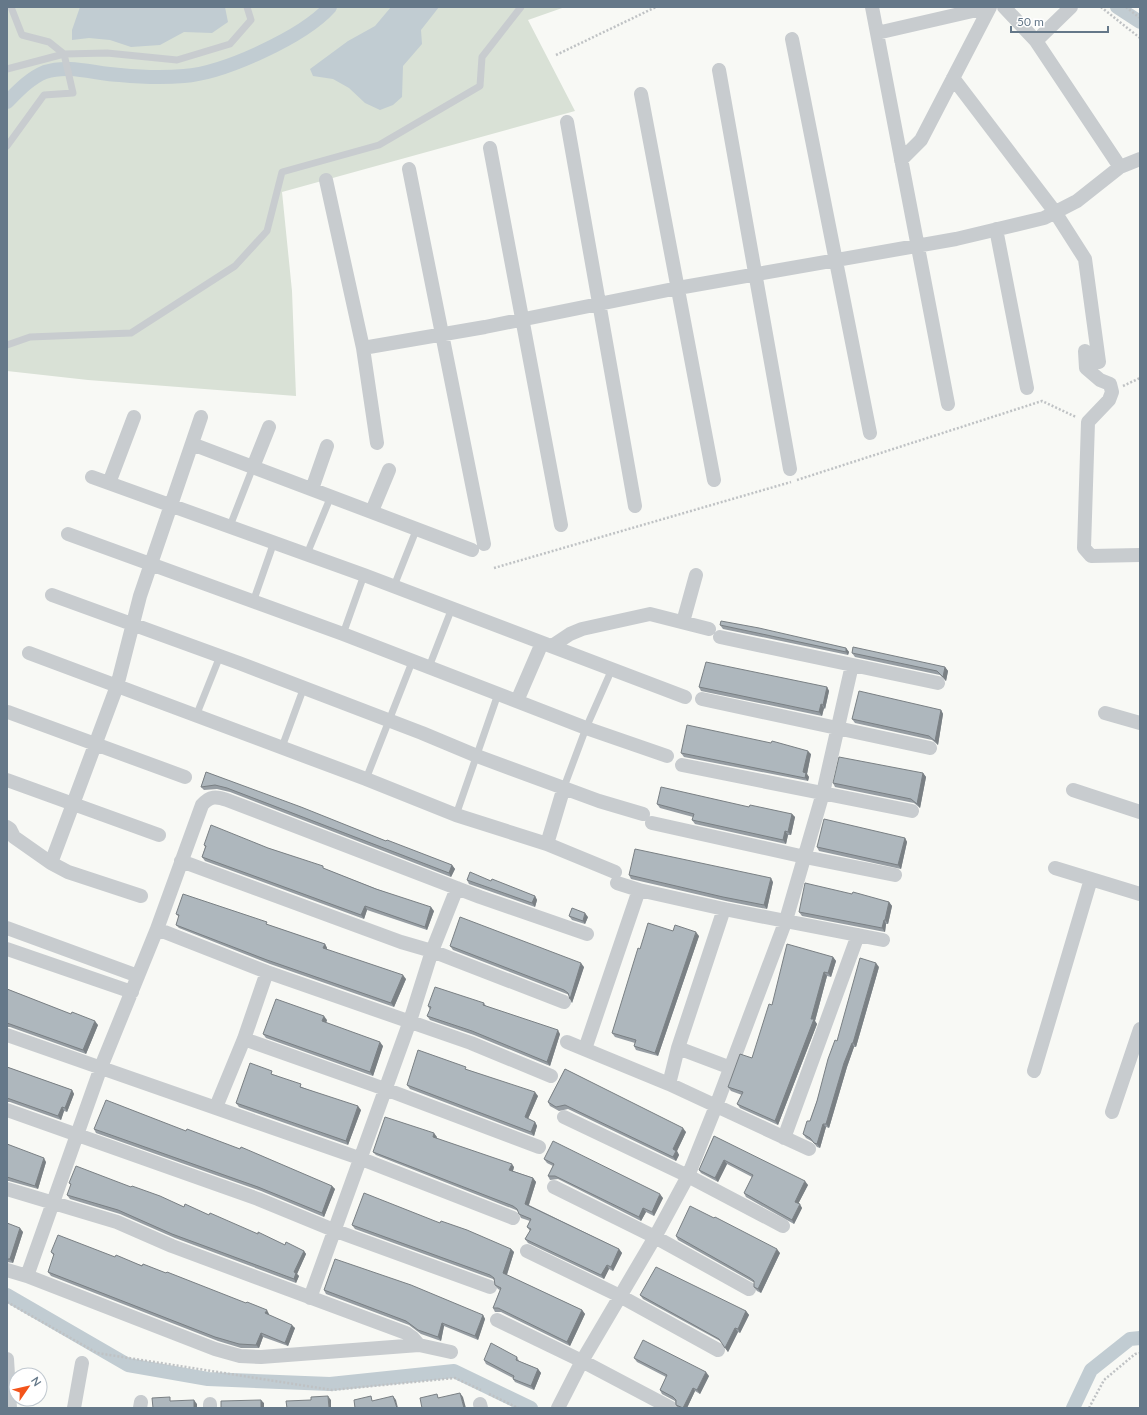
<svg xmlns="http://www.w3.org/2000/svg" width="1147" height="1415" viewBox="0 0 1147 1415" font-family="Lato,sans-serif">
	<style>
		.green { fill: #d9e1d6 }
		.water { fill: #c1ccd2 }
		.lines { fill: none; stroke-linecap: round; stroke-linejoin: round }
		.canal { stroke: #c1ccd2; stroke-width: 14 }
		.path { stroke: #bfc2c4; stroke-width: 2.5; stroke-dasharray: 2 2; stroke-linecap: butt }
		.service { stroke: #c8cccf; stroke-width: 7 }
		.minor { stroke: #c8cccf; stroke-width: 14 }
		.wall { fill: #969da3 }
		.shaded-wall { fill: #7a8084 }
		.building { fill: #aeb7bd; stroke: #7a8084 }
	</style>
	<rect width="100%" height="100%" fill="#f8f9f5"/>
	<path class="green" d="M7 7H565L528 20 575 111 282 192 292 291 296 396 88 380 7 371Z"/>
	<path class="water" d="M80 7H225L228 22 212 33 184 32 160 45 131 47 110 40 89 38 72 40V30Z
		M391 7H439L421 30 422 44 403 66 402 97 393 105 380 110 365 103 349 88 333 79 313 76 310 69 348 41 375 26Z"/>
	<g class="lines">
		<path class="canal" d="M1117 7 1140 22
			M7 102C18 91 30 78 45 72 70 64 95 74 120 75 140 77 163 78 184 76 224 73 303 37 330 7
			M7 1295 128 1365 208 1379 330 1384 454 1371 531 1408
			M1073 1408 1091 1370 1130 1339 1140 1338"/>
		<path class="path" d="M1101 7 1140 38
			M1126 7 1140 18
			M556 55 656 7
			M1123 386 1140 378
			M797 480 1042 401 1076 417
			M494 568 791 482
			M7 1302 97 1353 332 1390 455 1378 481 1390
			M489 1394 518 1408
			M1089 1408 1104 1380 1135 1354 1140 1353"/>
		<path class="service" d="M7 69 64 54 107 53 177 60 230 44 251 20 247 7
			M7 146 44 95 73 93 64 54 49 42 22 35 11 7
			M7 345 30 337 131 333 235 266 267 231 282 172 379 145 480 86 482 57 521 7
			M230 526 253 467
			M307 554 331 496
			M394 586 417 528
			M253 602 274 542
			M343 634 364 575
			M429 667 452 608
			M196 716 220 656
			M282 747 304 687
			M366 779 412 662
			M564 787 586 728 612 669
			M456 815 498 694"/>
		<path class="minor" d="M872 7 948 404
			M1004 7 1036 41
			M877 33 990 7
			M792 39 870 433
			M719 70 790 469
			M953 78 1055 212 1085 259 1099 362
			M641 94 714 480
			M567 122 635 506
			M490 148 561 525
			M901 160 921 140 990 7
			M1120 167 1140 159
			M409 169 484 544
			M326 180 363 348 377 443
			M996 229 1027 388
			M363 348 485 327 678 288 956 239 1044 218 1077 201 1120 167 1036 41 1071 7
			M1085 351 1086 368 1100 380 1110 384 1112 392 1109 400 1088 422 1084 548 1091 556 1140 555
			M192 444 472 550
			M253 467 269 427
			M92 477 364 575 685 697
			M109 483 134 417
			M312 489 327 446
			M372 511 389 470
			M68 534 343 634 586 728 667 756
			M52 595 239 663 422 733 477 756 599 801 643 814
			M683 622 696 575
			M720 637 938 683
			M552 646 570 634 582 629 650 614 709 629
			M29 653 366 779 456 815 547 844 615 872
			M702 699 930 748
			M517 701 542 643
			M8 712 185 777
			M1105 713 1140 723
			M682 765 912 811
			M7 780 159 835
			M1073 790 1140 812
			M652 823 805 857 895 875
			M7 827 10 829 14 837 51 863 117 686 140 596 201 417
			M547 844 564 787
			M181 861 401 942 432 951 564 1002
			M51 863 68 872 141 896
			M1055 868 1140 894
			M617 883 639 890
			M7 928 138 976
			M157 929 267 972 471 1043 551 1076
			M7 949 132 992
			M7 1035 359 1158 513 1218
			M244 1039 385 1089 539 1147
			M567 1042 669 1084 809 1149
			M678 1048 731 1068
			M585 1049 639 890 724 909 883 940
			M1034 1071 1091 879
			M669 1084 678 1048 724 909
			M216 1107 244 1039 267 972
			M7 1110 258 1199 336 1231 490 1287
			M1112 1112 1140 1029
			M564 1117 688 1176 783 1226
			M784 1138 858 935
			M554 1187 655 1237 749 1289
			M7 1189 117 1222 172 1246 406 1333 413 1338 419 1345
			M527 1251 620 1296 718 1350
			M7 1270 27 1276 215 1349 240 1356 261 1357 419 1345 451 1352
			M27 1276 101 1067 157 929 202 805C210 796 216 796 227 800L480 897 587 934
			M310 1298 410 1021 432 951 457 888
			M497 1320 582 1361 671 1408
			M7 1359 10 1408
			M480 1404 481 1408
			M74 1408 82 1363
			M140 1408 141 1402
			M210 1408V1404
			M558 1408 582 1361 655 1237 688 1176 716 1106 786 920 823 793 852 665"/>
	</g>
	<path class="wall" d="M720 625 846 648 849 652 848 655 723 629Z
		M852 653 945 667 948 671 946 681 940 675 855 657Z
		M699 687H827L829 691 825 709 824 708 822 716 701 691Z
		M941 710 943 714 938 745 932 740 855 723 852 719Z
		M681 753 811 754 807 774 809 777 808 781 684 757Z
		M206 772 386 841 452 865 455 869 451 877 230 792 217 789 204 790 201 787Z
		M923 773 926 777 920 808 914 803 835 787 833 783Z
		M657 804 749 807 792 814 795 817 791 835H788L786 844 695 824 692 820 693 817 660 808Z
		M905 838 907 842 901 869 819 851 817 847Z
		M204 845 268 848 325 869 434 911 427 930 367 910 364 919 205 861 202 857 205 847Z
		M629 875 773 882 767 909 726 901 631 879Z
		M467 880 491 881 535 896 537 900 535 907 469 884Z
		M852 894 889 902 892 906 888 924H886L885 932 802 916 799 912Z
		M176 914 269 925 325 944 327 948V950L406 979 394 1007 270 964 179 928 176 925 179 917Z
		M569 916 588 917 585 924 572 920Z
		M673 931 699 936 658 1056 636 1050 634 1046 635 1043 615 1037 612 1033 640 949Z
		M450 946 584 967 572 1003 569 995 567 994 453 950Z
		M833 957 836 961 831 977 827 976 815 1021 817 1024 778 1125 740 1108 737 1104 742 1095 731 1091 728 1087 752 1058 772 1005Z
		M879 967 856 1047H854L847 1067 829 1128 826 1127 820 1148 817 1147 813 1142 806 1138 803 1134 810 1121 837 1041Z
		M7 989 98 1025 86 1054 10 1027H7Z
		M484 1003 486 1006 560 1034 550 1066 474 1035 430 1020 427 1016 430 1010 428 1006Z
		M327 1020 326 1023 383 1046 373 1076 266 1038 263 1034Z
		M7 1067 72 1090 74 1094 67 1112 64 1111 61 1120 10 1102H7Z
		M565 1069 686 1132 677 1151 679 1155 676 1161 568 1109 559 1111 550 1106 548 1102Z
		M468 1070 538 1096 528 1119 535 1122 537 1126 534 1136 410 1089 407 1085Z
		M275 1075 304 1088 361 1110 348 1145 239 1107 236 1103Z
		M94 1129 186 1131 332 1186 335 1189 324 1217 261 1191 96 1133Z
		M714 1136 808 1185 798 1204 802 1208 794 1224 746 1197 744 1193 752 1177 727 1164 718 1182 701 1173 699 1170Z
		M437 1137 436 1138 514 1167 513 1171 533 1178 536 1182 529 1205 619 1249 622 1253 613 1271 609 1269 604 1279 528 1243 525 1239 530 1231 527 1227 530 1221 521 1218 519 1214 518 1211 516 1210 376 1155 373 1152Z
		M7 1144 46 1162 38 1189 9 1181H7Z
		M544 1159 663 1198 654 1216 646 1212 641 1221 558 1179 550 1180 548 1176 553 1166 547 1163Z
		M69 1183 131 1187 184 1207 209 1215 285 1245 304 1251 306 1254 297 1274 299 1276 296 1283 175 1238 120 1214 70 1199 67 1195 71 1185Z
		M7 1223 23 1232 13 1263 7 1262Z
		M440 1223 511 1249 514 1252 507 1275 582 1310 585 1314 570 1346 501 1312H495L493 1308 500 1290 498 1289 495 1285 494 1280 493 1279 355 1229 352 1225Z
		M676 1236 780 1253 761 1293 757 1291 754 1287V1282H753L678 1240Z
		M51 1252 115 1257 166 1273 269 1314V1315L295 1328 288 1346 263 1337 259 1348H241L218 1341 51 1276 48 1272 54 1256Z
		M324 1290 483 1315 485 1319 478 1340 444 1326 441 1341 421 1334 409 1325 326 1294Z
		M640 1295 746 1311 749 1315 740 1333 738 1332 728 1352 722 1342 643 1299Z
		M517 1357 519 1361 538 1369 541 1373 534 1390 515 1382 513 1379V1378L486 1364 484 1360Z
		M634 1358 709 1376 700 1394 695 1391 687 1408H678L676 1405 675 1401 662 1394 660 1390 666 1377 637 1362Z"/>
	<path class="shaded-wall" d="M846 648 849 652 848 655 846 652Z
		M945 667 948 671 946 681 943 677Z
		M827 687 829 691 825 709 823 705Z
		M821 704 824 708 822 716 819 712Z
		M941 710 943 714 938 745 935 741Z
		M808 751 811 754 807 774 809 777 808 781 805 778 803 772Z
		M923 773 926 777 920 808 917 804Z
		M792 814 795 817 791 835 788 832Z
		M785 831 788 835 786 844 783 840Z
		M905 838 907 842 901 869 898 865Z
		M452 865 455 869 451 877 449 873Z
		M771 878 773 882 767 909 764 905Z
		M535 896 537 900 535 907 532 903Z
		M889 902 892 906 888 924 885 920Z
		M365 906 367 910 364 919 361 915Z
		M431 907 434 911 427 930 425 927Z
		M585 913 588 917 585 924 583 921Z
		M884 920 886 924 885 932 882 928Z
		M696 932 699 936 658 1056 655 1053Z
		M325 944 327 948 326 952 323 948Z
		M833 957 836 961 831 977 828 973Z
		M581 963 584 967 572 1003 570 999Z
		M876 963 879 967 856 1047 853 1043Z
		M824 972 827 976 815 1021 817 1024 778 1125 775 1121 811 1019Z
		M403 975 406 979 394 1007 391 1003Z
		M324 1016 327 1020 325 1025 322 1021Z
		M95 1021 98 1025 86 1054 83 1050Z
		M558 1030 560 1034 550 1066 547 1062Z
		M380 1042 383 1046 373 1076 370 1072Z
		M852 1043 854 1047 847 1067 829 1128 826 1124 844 1063Z
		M72 1090 74 1094 67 1112 65 1108Z
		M535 1092 538 1096 527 1121 525 1117Z
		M358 1106 361 1110 348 1145 346 1141Z
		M62 1107 64 1111 61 1120 58 1116Z
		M535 1122 537 1126 534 1136 531 1132Z
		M823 1124 826 1127 820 1148 817 1144Z
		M683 1128 686 1132 677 1151 679 1155 676 1161 673 1157V1149Z
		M434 1133 437 1137 436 1140 433 1137Z
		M44 1158 46 1162 38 1189 35 1186Z
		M724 1160 727 1164 718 1182 715 1178Z
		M512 1164 514 1167 512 1174 509 1170Z
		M533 1178 536 1182 528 1207 525 1204Z
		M805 1181 808 1185 797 1206 795 1202Z
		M332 1186 335 1189 324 1217 322 1213Z
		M660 1194 663 1198 654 1216 652 1212Z
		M800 1204 802 1208 794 1224 792 1220Z
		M643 1208 646 1212 641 1221 639 1217Z
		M20 1228 23 1232 13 1263 10 1259Z
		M511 1249 514 1252 506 1277 503 1273Z
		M619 1249 622 1253 613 1271 611 1267Z
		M777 1249 780 1253 761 1293 758 1289Z
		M304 1251 306 1254 297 1274 299 1276 296 1283 294 1279V1272Z
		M607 1265 609 1269 604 1279 601 1275Z
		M267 1310 269 1314 268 1317 265 1313Z
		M582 1310 585 1314 570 1346 567 1342Z
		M746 1311 749 1315 740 1333 738 1329Z
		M483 1315 485 1319 478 1340 475 1336Z
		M442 1323 444 1326 441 1341 438 1337Z
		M292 1325 295 1328 288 1346 285 1343Z
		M735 1328 738 1332 728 1352 725 1348Z
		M261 1333 263 1337 259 1348 256 1345Z
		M538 1369 541 1373 534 1390 531 1386Z
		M706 1372 709 1376 700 1394 697 1390Z
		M693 1388 695 1391 687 1408H683Z
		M460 1393 463 1397 466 1408H464Z
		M328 1396 331 1400V1408H329Z
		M393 1396 396 1400 398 1408H397Z
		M194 1400 197 1404V1408H194Z
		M261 1400 264 1403V1408H261Z"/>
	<path class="building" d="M721 621 759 628 846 648V652L720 625Z
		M853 647 945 667 943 677 937 671 852 653Z
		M706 662 827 687 823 705 821 704 819 712 699 687Z
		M859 691 941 710 935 741 929 736 852 719Z
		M687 725 771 743 772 741 808 751 803 772 806 773 805 778 681 753Z
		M839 757 923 773 917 804 911 799 833 783Z
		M206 772 301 807 386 841 387 840 452 865 449 873 227 788 215 785 201 787Z
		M661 787 749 807 750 805 792 814 788 832 785 831 783 840 692 820 694 814 657 804Z
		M824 819 905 838 898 865 817 847Z
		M211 825 268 848 323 866V868L376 889 431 907 425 927 365 906 361 915 202 857 206 846 204 845Z
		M635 849 771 878 764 905 723 897 629 875Z
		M470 872 491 881 492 879 535 896 532 903 467 880Z
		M805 883 852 894 853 892 889 902 885 920H884L882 928 799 912Z
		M183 894 267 922 266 924 325 944 323 948 403 975 391 1003 267 960 176 925 179 915 176 914Z
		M572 908 585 913 583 921 569 916Z
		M460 917 581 963 570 999 568 993 564 990 450 946Z
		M648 923 673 931 675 925 696 932 655 1053 634 1046 636 1040 612 1033 638 948 640 949Z
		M787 944 833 957 828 973 824 972 811 1019H814L775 1121 737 1104 743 1092 728 1087 740 1054 752 1058 769 1004 772 1005Z
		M860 958 876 963 853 1043H852L844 1063 826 1124H823L817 1144 814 1143 810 1138 803 1134 807 1121H810L817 1101 828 1059 835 1040 837 1041Z
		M435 987 484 1003 483 1005 558 1030 547 1062 472 1031 427 1016 431 1007 428 1006Z
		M7 989 71 1014 72 1012 95 1021 83 1050 7 1023Z
		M276 999 324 1016 322 1021 380 1042 370 1072 263 1034Z
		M418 1050 466 1067 465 1069 535 1092 525 1117 535 1122 531 1132 407 1085Z
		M250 1063 272 1071 271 1074 301 1084 300 1087 358 1106 346 1141 236 1103Z
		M7 1067 72 1090 65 1108 62 1107 58 1116 7 1098Z
		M565 1069 683 1128 673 1149 676 1151 673 1157 565 1105 556 1107 548 1102Z
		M106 1100 186 1131 187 1129 240 1149 241 1147 332 1186 322 1213 258 1187 94 1129Z
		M385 1117 434 1133 433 1137 512 1164 509 1170 533 1178 525 1204 619 1249 611 1267 607 1265 601 1275 525 1239 531 1229 527 1227 531 1219 519 1214 517 1209 513 1206 373 1152Z
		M714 1136 805 1181 795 1202 800 1204 792 1220 744 1193 753 1175 724 1160 715 1178 699 1170Z
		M553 1141 660 1194 652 1212 643 1208 639 1217 555 1176H548L554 1164 544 1159Z
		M7 1144 44 1158 35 1186 7 1177Z
		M76 1166 131 1187 132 1186 160 1196 184 1207 185 1204 209 1215 210 1213 258 1234V1232L285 1245 286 1242 304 1251 294 1272 296 1273 294 1279 172 1234 118 1210 67 1195 71 1184 69 1183Z
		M364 1193 440 1223 441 1221 467 1230 511 1249 503 1273 582 1310 567 1342 498 1308H493L501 1288 495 1285 494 1278 490 1275 352 1225Z
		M690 1206 714 1218 715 1217 777 1249 758 1289 754 1287V1281L750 1278 676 1236Z
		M7 1223 20 1228 10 1259H7Z
		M58 1235 115 1257 116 1255 142 1266 143 1264 166 1273 167 1272 246 1303 247 1302 267 1310 265 1313 292 1325 285 1343 261 1333 256 1345 239 1344 215 1337 48 1272 54 1254 51 1252Z
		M335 1259 411 1285 483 1315 475 1336 442 1323 438 1337 418 1330 406 1321 324 1290Z
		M656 1267 746 1311 738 1329 735 1328 725 1348 719 1339 640 1295Z
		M643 1340 706 1372 697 1390 693 1388 683 1408 676 1405V1400L673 1397 660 1390 667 1375 634 1358Z
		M491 1343 517 1357 516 1360 538 1369 531 1386 513 1379 514 1376 484 1360Z
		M460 1393 464 1408H422L420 1398 437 1394 438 1398Z
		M328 1396 329 1408H287L286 1401 311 1400V1397Z
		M371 1396 372 1401 393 1396 397 1408H355L354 1400Z
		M170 1397V1401L194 1400V1408H153L152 1398Z
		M261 1400V1408H221V1401Z"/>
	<rect width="1147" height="1415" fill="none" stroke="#657889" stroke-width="16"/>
	<g transform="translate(28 1387) rotate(56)"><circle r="19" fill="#ffffff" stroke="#c1c9d0"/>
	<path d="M0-3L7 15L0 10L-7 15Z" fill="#f3541b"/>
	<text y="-6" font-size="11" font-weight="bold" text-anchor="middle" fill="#657889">N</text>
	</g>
	<path d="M1011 26v6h97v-6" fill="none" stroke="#657889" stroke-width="2"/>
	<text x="1017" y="26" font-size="12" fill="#657889" stroke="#ffffff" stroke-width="3" paint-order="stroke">50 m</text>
</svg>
